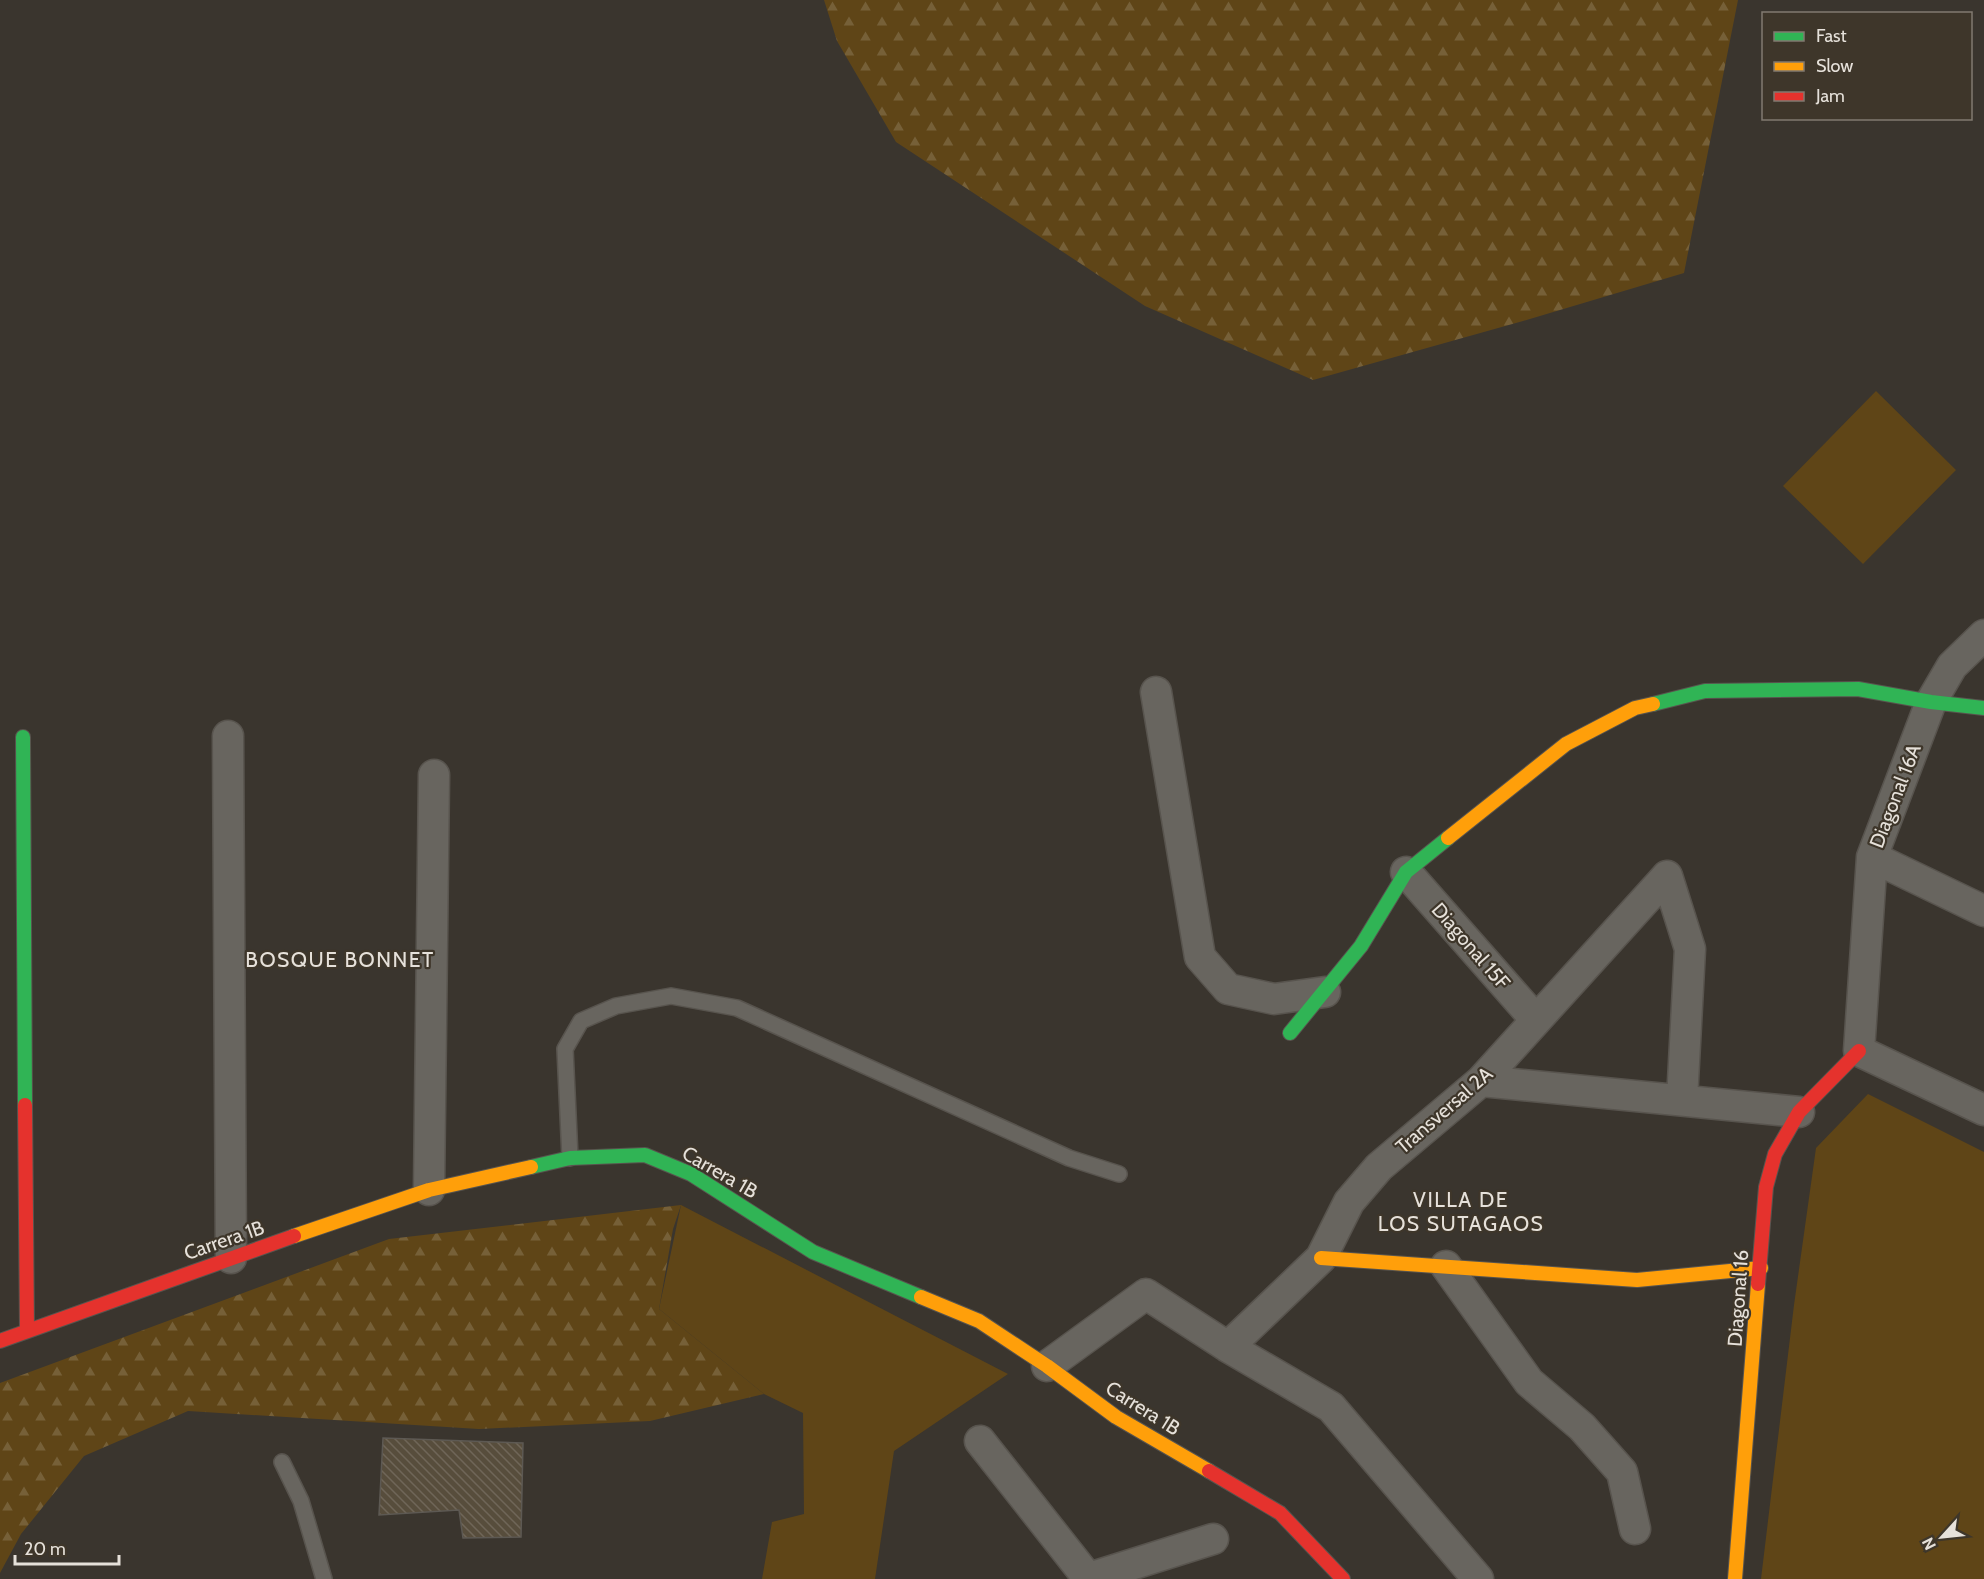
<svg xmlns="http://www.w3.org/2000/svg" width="1984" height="1579" viewBox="0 0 1984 1579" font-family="Cabin,sans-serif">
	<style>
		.grass { fill: #5f4517 }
		.forest { fill: url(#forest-firs) }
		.building { fill: url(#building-back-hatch); stroke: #5d5953; stroke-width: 1.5 }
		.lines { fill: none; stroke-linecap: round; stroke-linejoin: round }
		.lane-casing { stroke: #58544e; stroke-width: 18 }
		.street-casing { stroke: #58544e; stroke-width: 33 }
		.fast-casing { stroke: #58544e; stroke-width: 16 }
		.slow-casing { stroke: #58544e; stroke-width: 16 }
		.jam-casing { stroke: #58544e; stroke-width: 16 }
		.lane { stroke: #68655f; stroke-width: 15 }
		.street { stroke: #68655f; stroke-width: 30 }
		.fast { stroke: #30b455; stroke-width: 14 }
		.slow { stroke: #ff9f0a; stroke-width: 14 }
		.jam { stroke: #e5322d; stroke-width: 14 }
		.labels { text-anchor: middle; stroke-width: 4.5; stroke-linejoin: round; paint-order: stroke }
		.street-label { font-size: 20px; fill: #e6e1da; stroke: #3e362a }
		.neighbourhood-label { font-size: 21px; letter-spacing: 1.5px; fill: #e6e1da; stroke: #3e362a }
	</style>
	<defs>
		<pattern id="forest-firs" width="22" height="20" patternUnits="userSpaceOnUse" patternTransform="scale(1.5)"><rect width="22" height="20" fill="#5f4517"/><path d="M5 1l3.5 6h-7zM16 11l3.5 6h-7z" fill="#766038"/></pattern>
		<pattern id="building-back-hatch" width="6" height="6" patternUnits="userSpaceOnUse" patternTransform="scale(1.5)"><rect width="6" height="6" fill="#574d3c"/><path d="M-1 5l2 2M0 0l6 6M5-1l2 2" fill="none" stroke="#6f6658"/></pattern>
	</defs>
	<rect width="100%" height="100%" fill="#3a352e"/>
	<path class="grass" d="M1876 391 1956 470 1863 564 1783 486Z
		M1868 1094 1984 1152V1579H1761L1794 1305 1816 1148Z
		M681 1205 1008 1374 894 1451 875 1579H762L772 1522 804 1514 803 1413 764 1394 659 1309Z"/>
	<path class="forest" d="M824 0H1738L1684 273 1523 321 1313 380 1145 306 896 142 837 41Z
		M681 1205 673 1229 659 1309 764 1394 650 1421 479 1429 188 1411 84 1456 21 1534 0 1573V1383L389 1239Z"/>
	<path class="building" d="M383 1438 523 1443 521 1537 463 1538 459 1510 379 1515Z"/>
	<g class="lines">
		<g class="lane-casing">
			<path id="lane" d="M570 1158 565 1049 581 1021 616 1006 671 996 737 1008 1069 1158 1119 1174
				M282 1462 301 1501 324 1579"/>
		</g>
		<g class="street-casing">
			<path id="street" d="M1984 635 1952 666 1931 702 1872 857 1859 1051 1984 1110
				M1156 692 1200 957 1228 989 1274 999 1325 992
				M228 736 231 1258
				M1872 857 1984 911
				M1406 872 1536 1020
				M1667 876 1690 949 1682 1100
				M1481 1081 1799 1112
				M429 1190 434 775
				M1446 1266 1529 1382 1582 1427 1622 1472 1635 1529
				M1228 1347 1321 1258 1349 1202 1379 1167 1481 1081 1667 876
				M1047 1366 1146 1294 1228 1347 1331 1407 1478 1579
				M980 1441 1088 1578
				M1086 1579 1213 1539"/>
		</g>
		<g class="fast-casing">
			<path id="fast" d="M1653 704 1705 691 1858 689 1931 702 1984 708
				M23 737 25 1105
				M1290 1033 1361 946 1406 872 1448 838
				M531 1167 570 1158 645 1155 691 1174 813 1252 921 1297"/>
		</g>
		<g class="slow-casing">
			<path id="slow" d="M1448 838 1566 744 1635 708 1653 704
				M294 1236 429 1190 531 1167
				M1321 1258 1637 1280 1761 1268
				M921 1297 979 1321 1047 1366 1116 1417 1209 1471
				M1735 1579 1758 1284"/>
		</g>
		<g class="jam-casing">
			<path id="jam" d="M25 1105 27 1331
				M1758 1284 1766 1187 1775 1154 1799 1112 1859 1051
				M0 1341 294 1236
				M1209 1471 1280 1513 1343 1579"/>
		</g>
		<use href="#lane" class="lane"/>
		<use href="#street" class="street"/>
		<use href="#fast" class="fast"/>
		<use href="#slow" class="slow"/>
		<use href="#jam" class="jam"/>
	</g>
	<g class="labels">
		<g class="street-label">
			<text transform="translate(1895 796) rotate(-69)" y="7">Diagonal 16A</text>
			<text transform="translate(1471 946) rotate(49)" y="7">Diagonal 15F</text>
			<text transform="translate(1444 1110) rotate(-41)" y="7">Transversal 2A</text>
			<text transform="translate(720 1172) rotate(30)" y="7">Carrera 1B</text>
			<text transform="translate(224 1240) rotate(-19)" y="7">Carrera 1B</text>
			<text transform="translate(1738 1298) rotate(-86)" y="7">Diagonal 16</text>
			<text transform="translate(1143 1408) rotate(32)" y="7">Carrera 1B</text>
		</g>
		<g class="neighbourhood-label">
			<text x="340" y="967">BOSQUE BONNET</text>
			<text x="1461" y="1207">VILLA DE<tspan x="1461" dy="24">LOS SUTAGAOS</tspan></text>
		</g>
	</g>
	<rect x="1762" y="12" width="210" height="108" fill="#3e362a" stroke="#817a70" stroke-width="1.5"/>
	<rect x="1774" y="32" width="30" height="9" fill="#30b455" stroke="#817a70" stroke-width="1.5"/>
	<text x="1816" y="42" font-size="18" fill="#e6e1da">Fast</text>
	<rect x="1774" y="62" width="30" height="9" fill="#ff9f0a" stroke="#817a70" stroke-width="1.5"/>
	<text x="1816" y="72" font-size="18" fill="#e6e1da">Slow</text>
	<rect x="1774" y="92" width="30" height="9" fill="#e5322d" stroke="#817a70" stroke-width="1.5"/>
	<text x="1816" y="102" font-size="18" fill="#e6e1da">Jam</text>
	<g transform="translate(1942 1537) rotate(243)" stroke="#3e362a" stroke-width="4.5" paint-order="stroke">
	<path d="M0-4.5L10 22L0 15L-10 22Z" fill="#e6e1da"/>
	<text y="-9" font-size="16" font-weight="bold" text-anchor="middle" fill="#e6e1da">N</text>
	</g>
	<path d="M15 1555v9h104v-9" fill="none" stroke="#e6e1da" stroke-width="3"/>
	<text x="24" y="1555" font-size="18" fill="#e6e1da" stroke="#3e362a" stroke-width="4.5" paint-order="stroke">20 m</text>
</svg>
